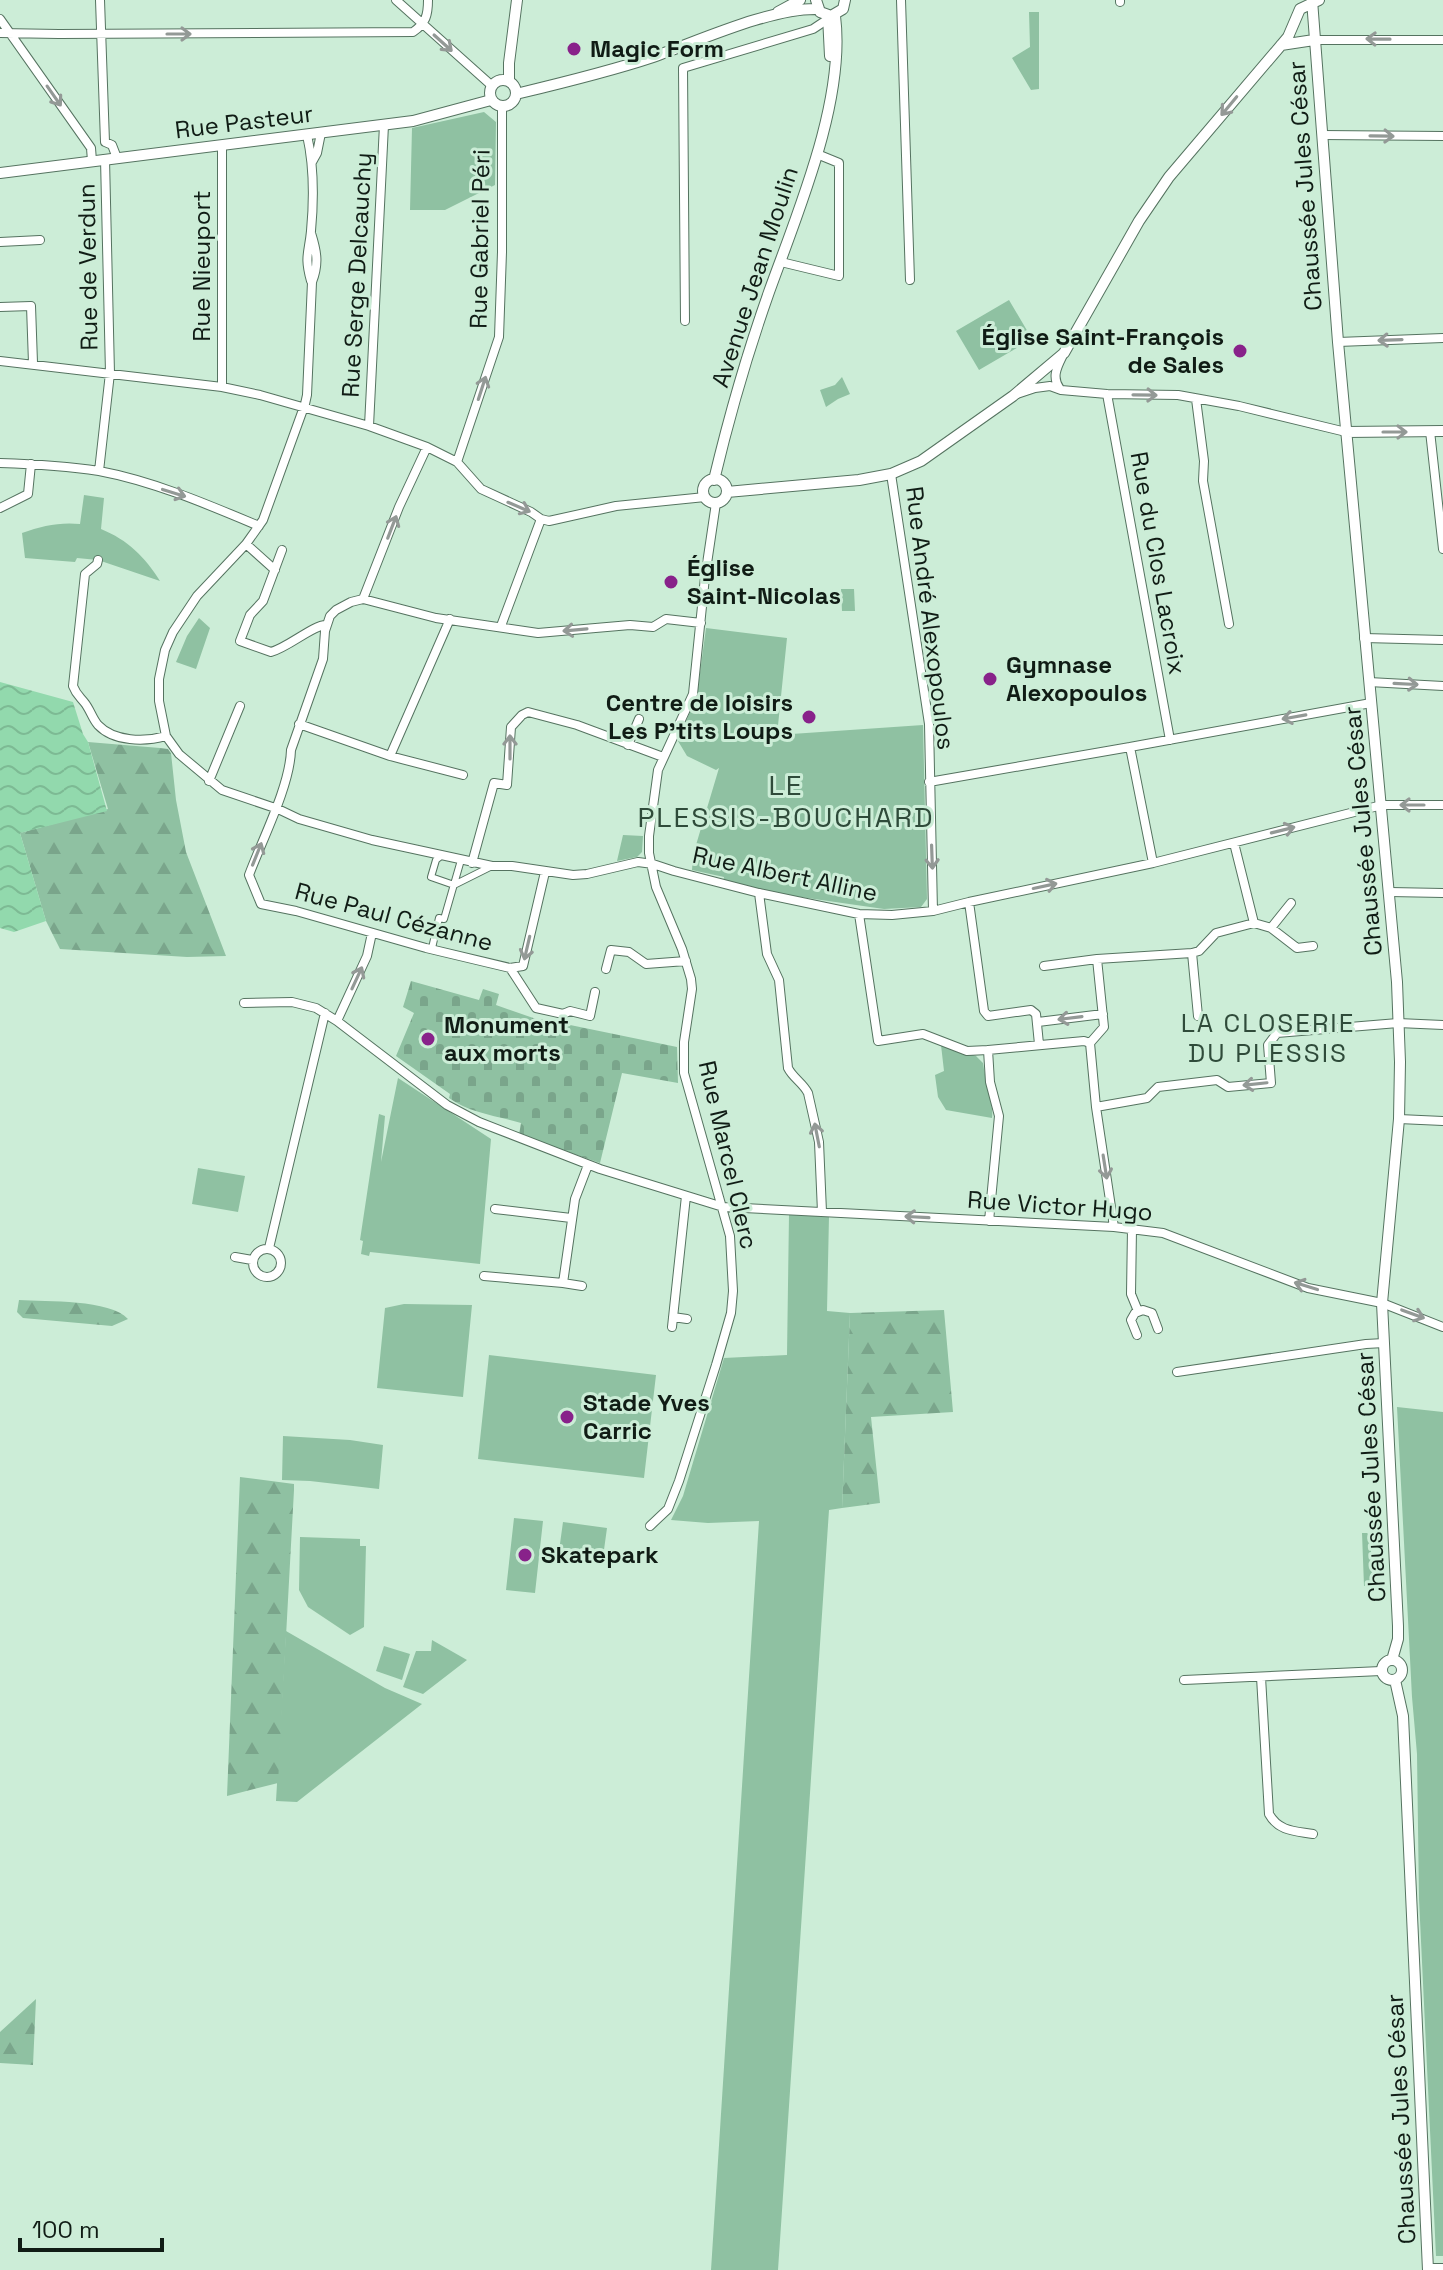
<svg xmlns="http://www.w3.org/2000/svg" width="1443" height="2270" viewBox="0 0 1443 2270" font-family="'Space Grotesk',sans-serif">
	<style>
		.green { fill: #8fc1a2 }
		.forest { fill: url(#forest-firs) }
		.cemetery { fill: url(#cemetery-stones) }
		.water { fill: url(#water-waves) }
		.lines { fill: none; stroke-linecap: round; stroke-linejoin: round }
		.pedestrian-casing { stroke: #557360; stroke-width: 8 }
		.minor-casing { stroke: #557360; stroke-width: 10 }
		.tertiary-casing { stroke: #557360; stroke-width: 12 }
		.pedestrian { stroke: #fff; stroke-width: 6 }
		.minor { stroke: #fff; stroke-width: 8 }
		.tertiary { stroke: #fff; stroke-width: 10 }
		.oneway { stroke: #939996 }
		.poi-dot { fill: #88228a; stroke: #ccedd7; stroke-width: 3 }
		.labels { text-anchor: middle; stroke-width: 6; stroke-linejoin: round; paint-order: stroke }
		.poi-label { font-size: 24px; font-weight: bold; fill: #101c15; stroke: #ccedd7; text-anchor: start }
		.street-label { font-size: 24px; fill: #101c15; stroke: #ccedd7 }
		.neighbourhood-label { font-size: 26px; letter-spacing: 2px; fill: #2f4b3a; stroke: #ccedd7 }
		.quarter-label { font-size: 28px; letter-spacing: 2px; fill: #2f4b3a; stroke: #ccedd7 }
	</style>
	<defs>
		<pattern id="forest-firs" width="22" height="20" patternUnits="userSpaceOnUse" patternTransform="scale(2)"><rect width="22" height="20" fill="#8fc1a2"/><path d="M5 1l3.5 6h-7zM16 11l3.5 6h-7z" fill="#7aa58b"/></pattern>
		<pattern id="cemetery-stones" width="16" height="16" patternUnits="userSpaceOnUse" patternTransform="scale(2)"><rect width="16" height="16" fill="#8fc1a2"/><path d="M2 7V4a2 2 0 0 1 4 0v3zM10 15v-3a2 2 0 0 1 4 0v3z" fill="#7aa58b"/></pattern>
		<pattern id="water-waves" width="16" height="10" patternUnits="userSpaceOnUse" patternTransform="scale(2)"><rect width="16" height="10" fill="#92d9ad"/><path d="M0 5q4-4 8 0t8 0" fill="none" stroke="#7dba94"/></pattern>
	</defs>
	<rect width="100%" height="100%" fill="#ccedd7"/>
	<path class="green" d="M1029 12H1039V89L1031 90 1012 58 1030 47Z
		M484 112 496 122 495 185 445 210H410L412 128Z
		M1009 300 1032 339 979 370 956 331Z
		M842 377 850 394 838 399 826 407 820 390 835 385Z
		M84 495 104 498 101 529C128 540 145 557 160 581L98 560 77 558 75 562 25 558 22 533C42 526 59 522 80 524Z
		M841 589H854L855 611H842Z
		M199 618 210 628 196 669 176 662 187 636Z
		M706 628 787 638 777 735 923 725 927 899 921 907 884 909 758 891 723 882 724 877 692 870 693 855 719 768 716 770 687 756 678 741 697 695Z
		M623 835 643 836 642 852 637 857 617 861Z
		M941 1045 976 1056 983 1063C985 1079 994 1104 992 1118L946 1110 938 1097 935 1075 944 1071Z
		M398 1078 491 1139 480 1264 370 1252 369 1256 361 1254 363 1241 360 1240 379 1114 385 1116 381 1162Z
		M198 1168 245 1176 238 1212 192 1204Z
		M789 1215 829 1216 827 1311 850 1313 842 1508 829 1510 778 2270H711L759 1521 708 1523 671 1520 683 1496 724 1358 787 1355Z
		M404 1304 472 1305 463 1397 377 1388 385 1308Z
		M489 1355 656 1375 644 1478 478 1459Z
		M1397 1407 1443 1412V2256H1436L1419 1899 1417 1754 1412 1697Z
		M283 1436 350 1440 383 1445 379 1489 310 1481 282 1480Z
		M514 1518 543 1521 535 1593 506 1590Z
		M563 1522 607 1528 603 1557 559 1551Z
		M1362 1533H1367L1370 1536 1373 1581 1370 1585 1364 1586Z
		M300 1537 360 1539V1546H366L364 1627 350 1635 308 1607 299 1590Z
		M286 1631 385 1688 422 1704 297 1802 276 1801Z
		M432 1640 467 1660 423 1694 403 1687 416 1651H431Z
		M384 1646 410 1654 402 1680 376 1671Z"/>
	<path class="forest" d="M88 742 160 748 168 749 171 753 176 800 186 852 226 956 187 957 60 949 46 921 20 833 108 809Z
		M19 1300C47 1302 110 1299 128 1319L112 1326 23 1318 17 1312Z
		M944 1310 953 1412 871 1417 880 1503 842 1508 850 1313Z
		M240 1477 294 1484V1490L278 1783 227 1796Z
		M36 1999 33 2065 0 2063V2032Z"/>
	<path class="cemetery" d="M411 981 479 1000 483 989 499 994 496 1005 539 1020 541 1019 677 1047 678 1083 622 1073 600 1163 519 1135 521 1123C498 1116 469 1113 449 1098L450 1094 396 1056 414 1013 403 1007Z"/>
	<path class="water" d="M0 682 73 702 83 734 88 742 107 811 20 833 46 921 14 932 0 928Z"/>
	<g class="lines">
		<g class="pedestrian-casing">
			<path id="pedestrian" d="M441 856 436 860 431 877 454 885 492 866
				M432 948 439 918 444 919 461 860"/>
		</g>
		<g class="minor-casing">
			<path id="minor" d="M100 0 105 142 112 145 117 158
				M396 0 491 85
				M901 0 910 280
				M1120 0V2
				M0 19 91 148 92 161
				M0 33 59 34 413 32C426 23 428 15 428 0
				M1314 40H1443
				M307 135C314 166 314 199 311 231 309 253 304 256 311 281
				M1322 135 1443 136
				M312 162 317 153 321 133
				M311 233C317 252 319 264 312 282L307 395 305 404 263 520 246 544 197 596 173 632 165 650 159 679V701L166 736 179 754 222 790 278 809 299 819 372 840 492 866H512L573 875 587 874 638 862 653 864 674 871 759 893 859 914 892 915 933 911 969 902 1153 863 1382 805H1443
				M0 242 40 240
				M781 262 839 276V163L817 154
				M0 307 31 306 33 363
				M685 321 683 68 813 29 828 19
				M1338 342 1443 338
				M0 361 222 387 260 395 369 426 427 447 457 462 481 489 531 512 541 519 549 521 616 506 705 497
				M222 387V146
				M1060 389C1052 378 1056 369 1062 357
				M1017 394 1035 388 1050 386 1061 390 1107 394 1178 395 1239 406 1346 432
				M1107 394 1170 740
				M1196 399 1204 461 1203 481 1229 624
				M369 426 384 125
				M1430 431 1443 549
				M457 462 499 337 502 252V106
				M0 463C33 464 67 466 99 471 153 481 209 505 259 526
				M99 471 110 373 105 159
				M891 474 929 724 933 911
				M0 508 28 494 31 464
				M246 544 275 570
				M282 550 263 601 250 615 240 641 271 652C289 647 313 625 326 625
				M98 560 97 564 85 574 73 686C76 694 79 696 84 702 90 709 92 718 98 725 114 742 145 742 166 736
				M363 599 399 507 427 447
				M501 626 541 519
				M1364 638 1443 640
				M1369 682 1443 686
				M299 724 390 756 463 775
				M628 745 639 719
				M390 756 450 619
				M209 781 240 706
				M929 782 1130 747
				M472 863 494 783 507 785 511 727 522 715 528 712 577 725 663 757
				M1153 863 1130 747 1371 703
				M545 872 523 966 510 968 426 948 296 911 261 904 249 875C262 840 290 786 291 750L323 659 325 631 330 616 336 610 351 602 363 599 436 618 538 633 630 625 653 627 666 619 701 623
				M1390 892 1443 893
				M759 893 767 954 779 980 788 1068C793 1078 803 1083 808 1093L819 1142 822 1212
				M969 902 984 1011 988 1016 1031 1010 1036 1014 1039 1044
				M859 914 878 1041 923 1034 967 1051 988 1050 990 1082 999 1116 989 1221
				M1254 923 1271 928 1297 948 1313 946
				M1271 928 1291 903
				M1192 953 1198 1016
				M1044 966 1097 959
				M510 968 536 1008 563 1014 570 1011 590 1016 595 992
				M606 969 611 950 629 952 646 964 686 961
				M244 1003 292 1002 316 1008 337 1021 447 1105 479 1122 600 1169 723 1207 1114 1227 1163 1233 1308 1288 1382 1303 1443 1327
				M337 1021 367 956 372 933
				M1038 1022 1103 1014
				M1090 1043 1104 1027 1097 959 1192 953 1199 951 1216 933 1254 923 1234 843
				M988 1050 1084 1041 1090 1043 1096 1107 1114 1227
				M1096 1107 1147 1098 1158 1087 1217 1080 1228 1087 1271 1083 1268 1045 1277 1033 1398 1023 1443 1025
				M1399 1119 1443 1121
				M495 1209 571 1218
				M1132 1229 1131 1294 1138 1311
				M269 1248 325 1013
				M253 1263a14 14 0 1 1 28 0a14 14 0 1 1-28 0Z
				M235 1257 252 1260
				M484 1276 563 1283 575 1199 588 1165
				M563 1283 582 1286
				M673 1317 687 1319
				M672 1327 686 1196
				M1137 1335 1131 1320 1135 1313 1143 1310 1152 1313 1158 1329
				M1177 1372 1366 1344 1384 1343
				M650 1526 668 1509 679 1481 716 1365 731 1313 733 1291 730 1236 684 1073V1042L692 989 691 979 682 949 656 887 649 853V836L658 770 693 694 705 577 716 503
				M1261 1677 1269 1814C1279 1832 1296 1831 1313 1834
				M1184 1680 1381 1671"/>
		</g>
		<g class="tertiary-casing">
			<path id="tertiary" d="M816 0 820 12 831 16 843 9 845 0
				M1312 0 1338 342 1397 982 1400 1062 1399 1119 1382 1303 1398 1626V1639L1392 1660
				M778 12 800 0
				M828 16 830 56
				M1281 45 1314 40
				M490 93a13 13 0 1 1 26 0a13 13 0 1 1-26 0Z
				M509 81V63L517 0
				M516 94C562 83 608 72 653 57 699 41 770 8 817 9
				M0 173 413 121 491 100
				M1346 432 1443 431
				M703 491a12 12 0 1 1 24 0a12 12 0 1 1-24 0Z
				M714 480C729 417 747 354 769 292 797 214 846 100 835 16
				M727 492 859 480 891 474 921 461 1013 396 1064 353 1139 221 1169 177 1288 37 1300 9 1319 0
				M1382 1670a10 10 0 1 1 20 0a10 10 0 1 1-20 0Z
				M1395 1680 1403 1716 1428 2270
				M1428 2269H1443"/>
		</g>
		<use href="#pedestrian" class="pedestrian"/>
		<use href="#minor" class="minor"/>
		<use href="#tertiary" class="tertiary"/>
	</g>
	<defs><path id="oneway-shaft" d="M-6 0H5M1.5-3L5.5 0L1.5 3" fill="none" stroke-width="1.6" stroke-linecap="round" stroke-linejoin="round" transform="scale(2)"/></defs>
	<g class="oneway">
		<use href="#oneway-shaft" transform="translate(179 34)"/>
		<use href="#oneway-shaft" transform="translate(1378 39) rotate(-179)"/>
		<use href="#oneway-shaft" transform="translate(443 43) rotate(42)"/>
		<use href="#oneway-shaft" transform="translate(54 96) rotate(55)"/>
		<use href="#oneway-shaft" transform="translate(1229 106) rotate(130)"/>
		<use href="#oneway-shaft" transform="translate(1382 136) rotate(1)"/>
		<use href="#oneway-shaft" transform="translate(1390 340) rotate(178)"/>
		<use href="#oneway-shaft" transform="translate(482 388) rotate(-72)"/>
		<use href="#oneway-shaft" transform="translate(1145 395) rotate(1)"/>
		<use href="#oneway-shaft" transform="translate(1395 432)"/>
		<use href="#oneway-shaft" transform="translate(174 493) rotate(17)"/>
		<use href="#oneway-shaft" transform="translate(519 507) rotate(23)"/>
		<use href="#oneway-shaft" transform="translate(392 527) rotate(-69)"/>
		<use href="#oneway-shaft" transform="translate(575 630) rotate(175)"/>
		<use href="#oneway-shaft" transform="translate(1406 684) rotate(3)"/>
		<use href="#oneway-shaft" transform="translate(1294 717) rotate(170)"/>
		<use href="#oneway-shaft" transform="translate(510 747) rotate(-90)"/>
		<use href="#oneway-shaft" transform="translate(1412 805) rotate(180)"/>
		<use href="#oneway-shaft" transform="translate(1283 830) rotate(-14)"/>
		<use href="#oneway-shaft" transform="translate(257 854) rotate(-68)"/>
		<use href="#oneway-shaft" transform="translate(932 857) rotate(88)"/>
		<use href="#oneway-shaft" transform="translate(1045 886) rotate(-12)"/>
		<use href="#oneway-shaft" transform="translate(527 948) rotate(103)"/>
		<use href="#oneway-shaft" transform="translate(357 978) rotate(-65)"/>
		<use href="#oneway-shaft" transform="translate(1070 1018) rotate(173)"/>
		<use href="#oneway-shaft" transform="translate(1255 1084) rotate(174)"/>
		<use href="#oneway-shaft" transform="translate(817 1135) rotate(-101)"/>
		<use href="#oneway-shaft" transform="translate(1105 1167) rotate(81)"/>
		<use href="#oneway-shaft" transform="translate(917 1217) rotate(-177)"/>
		<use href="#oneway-shaft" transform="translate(1306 1286) rotate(-163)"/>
		<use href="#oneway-shaft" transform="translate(1413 1314) rotate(20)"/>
	</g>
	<g class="poi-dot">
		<circle cx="574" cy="49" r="8"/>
		<circle cx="1240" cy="351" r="8"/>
		<circle cx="671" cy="582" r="8"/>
		<circle cx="990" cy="679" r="8"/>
		<circle cx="809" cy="717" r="8"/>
		<circle cx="428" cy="1039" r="8"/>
		<circle cx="567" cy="1417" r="8"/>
		<circle cx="525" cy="1555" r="8"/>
	</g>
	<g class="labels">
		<g class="poi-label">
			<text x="590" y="57">Magic Form</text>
			<text x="1224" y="345" text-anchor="end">Église Saint-François<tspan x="1224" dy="28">de Sales</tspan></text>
			<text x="687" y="576">Église<tspan x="687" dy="28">Saint-Nicolas</tspan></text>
			<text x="1006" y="673">Gymnase<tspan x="1006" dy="28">Alexopoulos</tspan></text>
			<text x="793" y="711" text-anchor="end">Centre de loisirs<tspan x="793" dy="28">Les P'tits Loups</tspan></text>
			<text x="444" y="1033">Monument<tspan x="444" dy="28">aux morts</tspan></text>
			<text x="583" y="1411">Stade Yves<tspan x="583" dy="28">Carric</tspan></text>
			<text x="541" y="1563">Skatepark</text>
		</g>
		<g class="street-label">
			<text transform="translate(244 122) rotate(-7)" y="8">Rue Pasteur</text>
			<text transform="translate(1305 186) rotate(-94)" y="8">Chaussée Jules César</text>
			<text transform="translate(480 239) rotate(-89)" y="8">Rue Gabriel Péri</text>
			<text transform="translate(202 266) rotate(-90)" y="8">Rue Nieuport</text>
			<text transform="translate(88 267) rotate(-91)" y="8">Rue de Verdun</text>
			<text transform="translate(357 275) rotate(-87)" y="8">Rue Serge Delcauchy</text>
			<text transform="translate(755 277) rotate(-72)" y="8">Avenue Jean Moulin</text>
			<text transform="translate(1158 563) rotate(80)" y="8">Rue du Clos Lacroix</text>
			<text transform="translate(930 618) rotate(83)" y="8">Rue André Alexopoulos</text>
			<text transform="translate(1363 831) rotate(-95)" y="8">Chaussée Jules César</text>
			<text transform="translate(785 874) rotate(12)" y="8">Rue Albert Alline</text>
			<text transform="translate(394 917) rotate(15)" y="8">Rue Paul Cézanne</text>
			<text transform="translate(728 1155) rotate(77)" y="8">Rue Marcel Clerc</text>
			<text transform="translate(1060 1206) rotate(4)" y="8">Rue Victor Hugo</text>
			<text transform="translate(1371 1477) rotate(-93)" y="8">Chaussée Jules César</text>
			<text transform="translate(1401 2119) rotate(-93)" y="8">Chaussée Jules César</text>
		</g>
		<g class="neighbourhood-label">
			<text x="1268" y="1032">LA CLOSERIE<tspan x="1268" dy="30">DU PLESSIS</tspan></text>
		</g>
		<g class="quarter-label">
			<text x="786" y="795">LE<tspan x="786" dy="32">PLESSIS-BOUCHARD</tspan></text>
		</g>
	</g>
	<path d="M20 2238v12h142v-12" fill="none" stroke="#101c15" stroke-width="4"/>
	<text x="32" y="2238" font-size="24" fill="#101c15" stroke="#ccedd7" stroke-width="6" paint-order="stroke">100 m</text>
</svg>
